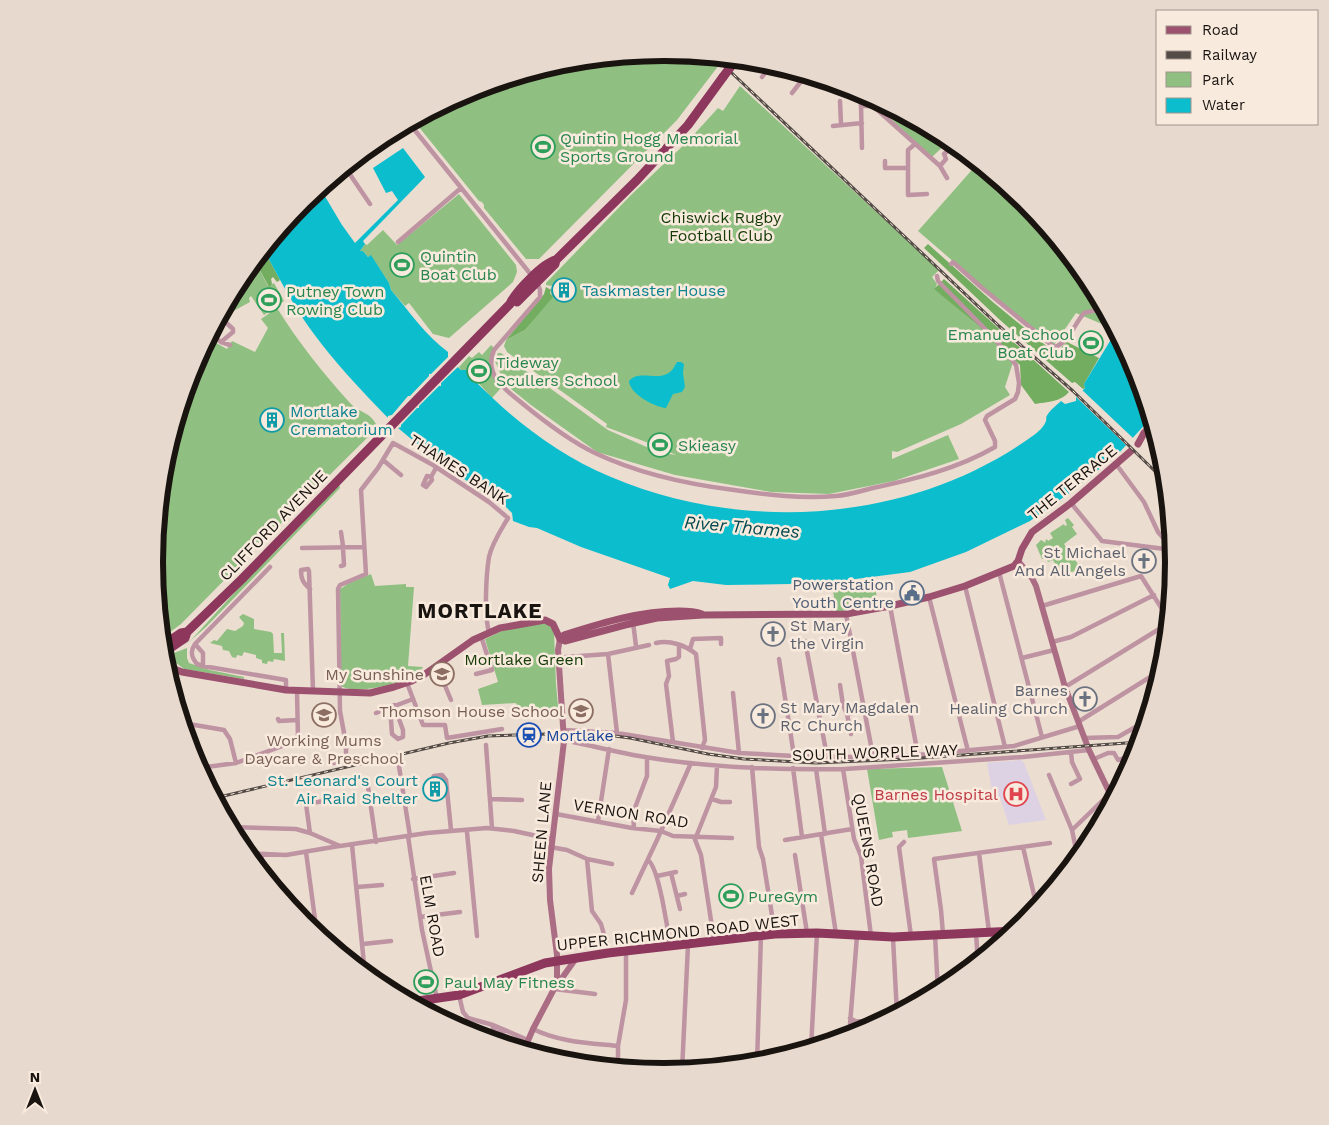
<svg xmlns="http://www.w3.org/2000/svg" width="1329" height="1125" viewBox="0 0 1329 1125" font-family="'Work Sans',sans-serif">
	<style>
		.medical { fill: #ddd1e4 }
		.green { fill: #8fc081 }
		.forest { fill: #72ad60 }
		.water { fill: #0cbecd }
		.pier { fill: #ecddd1 }
		.lines { fill: none; stroke-linecap: round; stroke-linejoin: round }
		.street { stroke: #be93a2; stroke-width: 4.5 }
		.secondary { stroke: #ab6d84; stroke-width: 6 }
		.primary { stroke: #9c516f; stroke-width: 7 }
		.highway { stroke: #8d375d; stroke-width: 9 }
		.rail-casing { stroke: #534b45; stroke-width: 3 }
		.rail { stroke: #f9eade; stroke-width: 1; stroke-dasharray: 4; stroke-linecap: butt }
		.highway-bridge { stroke: #8d375d; stroke-width: 9 }
		.labels { text-anchor: middle; stroke-width: 5; stroke-linejoin: round; paint-order: stroke }
		.leisure-label { font-size: 16px; fill: #27864d; stroke: #f9eade; text-anchor: start }
		.park-label { font-size: 16px; fill: #153c06; stroke: #f9eade }
		.culture-label { font-size: 16px; fill: #0d838f; stroke: #f9eade; text-anchor: start }
		.street-label { font-size: 16px; fill: #191410; stroke: #f9eade }
		.worship-label { font-size: 16px; fill: #5b616d; stroke: #f9eade; text-anchor: end }
		.service-label { font-size: 16px; fill: #4e5e75; stroke: #f9eade; text-anchor: end }
		.education-label { font-size: 16px; fill: #785e54; stroke: #f9eade; text-anchor: end }
		.transit-label { font-size: 16px; fill: #164399; stroke: #f9eade; text-anchor: start }
		.health-label { font-size: 16px; fill: #be3a42; stroke: #f9eade; text-anchor: end }
		.water-label { font-size: 18px; font-style: italic; fill: #04494f; stroke: #f9eade }
		.district-label { font-size: 21px; font-weight: bold; letter-spacing: 1px; fill: #191410; stroke: #f9eade }
		.rim { fill: none; stroke: #191410; stroke-width: 6 }
	</style>
	<rect width="100%" height="100%" fill="#ecddd1"/>
	<path class="medical" d="M1021 760 1024 763 1046 820 1009 825 1000 798 992 790 987 763Z"/>
	<path class="green" d="M665 53 711 57 719 65 677 120 539 259H526L484 208V205L482 202 479 201 414 121 470 91 565 62Z
		M740 86 939 270 932 277 937 284 935 289 975 323 1014 359 1005 387 1010 395 961 424 897 452 892 451V459L948 435 959 459 894 481 829 494 771 492 675 475 597 452 531 405 505 384 495 361 498 353H501L608 430 658 452 676 455 654 445 606 427 607 424 507 352 504 346 506 340 525 330 552 296 550 288 555 294H570L572 286C562 285 555 287 546 285V283L631 195 688 141 718 108 723 111Z
		M864 94 948 139 950 140 932 157Z
		M978 163 1025 202 1089 279 1116 330 1076 313 1054 345 1013 313 918 231Z
		M459 194 516 265 517 272 513 282 449 338 433 334 409 303 405 306 391 290 389 283 371 256 368 257 363 251H360L365 244 367 245 383 230 397 245Z
		M255 261 268 286 274 283 284 301 264 315 251 296 249 298 250 302 228 314 226 318 222 314 241 279Z
		M277 308C298 342 323 373 350 403 358 412 370 412 376 424L370 430 372 433 261 543 253 541 246 558 181 624 162 638 155 562 164 463 193 367 209 339 227 349 232 341 255 352 268 328 261 319Z
		M491 345 494 348C492 366 488 373 501 388L492 398 467 370H461L459 367 469 356 472 358 479 352 482 355Z
		M339 484 340 488 206 627 190 641 177 649 191 640 247 579 283 544Z
		M1068 518 1074 525 1072 527 1077 534 1064 544 1080 567 1081 571 1056 573 1059 571 1053 560 1048 562 1046 558 1042 559 1036 545 1041 540 1046 543 1045 541 1047 539 1048 541 1053 538 1050 533 1064 524 1065 526 1067 525 1065 520Z
		M371 574 375 586 406 584V587H414L408 666 423 667C415 682 356 696 341 686L340 589 349 583Z
		M874 585 879 605 836 612 833 590Z
		M243 614 254 619V629L271 632 273 634 274 653H282L281 633H284L285 661 274 659 273 662 268 661 267 664 262 663V660L256 658V655L244 652 242 656 237 655 236 658 232 657 229 651 223 650 222 646 210 643 214 640 217 641 227 629 235 631 243 626 244 623 239 617Z
		M535 623 549 624 554 632 556 684 559 717 517 716 516 703 482 705 478 689 498 682 485 639 502 631Z
		M187 648V658L189 663 210 670 244 677V679L184 669 175 662 173 657 174 653Z
		M942 767 962 831 908 838 907 830 892 832 893 837 879 840 867 769Z"/>
	<path class="forest" d="M928 244 994 303 1055 353 1067 342 1099 358 1084 384 1085 388 1083 389 1075 382 1072 383 1000 320 924 248Z
		M264 250 280 280 277 282 273 277 271 279 272 284 269 287 255 261Z
		M944 279 1069 392C1061 402 1046 402 1035 404L1021 385 1020 365 975 323 934 289Z
		M546 287 551 290 550 293 553 297 525 330 506 340 544 294Z"/>
	<path class="water" d="M403 148 425 177 363 241 365 244 360 251H363L368 257 371 255 389 283 391 290C409 311 426 336 448 352V357L461 370H467L476 379 478 384C516 422 560 456 611 477 746 534 913 523 1034 435 1038 432 1044 427 1046 421 1047 417 1045 418 1048 414 1051 409 1057 405 1061 401L1065 404 1076 401V397L1085 388 1084 384 1116 331 1136 368 1151 418 1117 455 1068 494 1030 521 966 552 910 572 840 581 795 582 790 584 726 585 693 581 670 589 668 585 670 578 581 547 537 528 529 527 513 521 512 513 505 506 434 459 433 457 398 428 392 415 388 418C361 390 334 362 311 330 293 305 279 278 264 250L304 202 320 188 342 225 355 243 398 200 392 191 386 193 373 168Z
		M677 362H681L684 364 683 373 685 387 682 392 673 394 666 408C654 407 629 393 629 381 639 369 658 382 670 372 673 370 675 365 677 362Z"/>
	<path class="pier" d="M450 355 460 365 441 383V386H439L419 406V408H417L401 425V427L396 429 397 425 391 418 389 420 387 419 388 416 392 415 408 396H410L429 376V374H431Z
		M1080 388 1133 438 1135 440 1128 447 1074 395Z"/>
	<g class="lines">
		<path class="street" d="M762 77 771 65
			M856 90 860 95 861 106H873L940 166 947 178
			M792 93 806 75
			M840 101 841 124
			M861 106 862 148
			M409 123 532 276
			M833 126 862 123
			M915 144 908 150V195L927 194
			M885 161V168H907
			M347 166 351 176 370 204
			M940 166 946 159 944 154 954 145
			M398 242 461 188
			M951 264 953 262 981 287 1054 347C1068 344 1075 323 1084 313L1104 308
			M537 282 540 290V297L494 350C483 375 506 390 523 404 545 422 570 441 595 453 639 474 686 484 734 490 768 495 802 499 836 496 848 495 861 491 873 488 915 479 957 469 995 447V441L985 420 987 416 1015 399 1018 392 1019 383 1016 365 994 338 938 281 937 276
			M220 317 233 329V332L221 342
			M211 335 221 342 230 345
			M383 460 401 475
			M1116 464 1144 502 1158 532 1172 548
			M431 477 432 480 426 487 423 485 427 476 431 477 436 468
			M1071 503 1102 541 1165 549 1171 548
			M341 532 343 546
			M302 548 364 547
			M341 566 344 565 343 548
			M999 572 1042 737
			M965 586 1005 747
			M310 589C303 583 301 579 301 570L308 569 309 571 313 691
			M929 597 968 751
			M890 606 918 755
			M1042 606 1141 576 1169 620
			M846 614 873 756
			M633 622 636 646
			M805 641 827 756
			M1052 642 1071 637 1154 595
			M656 643C670 640 685 645 696 654L705 740 702 748
			M195 644 270 567
			M690 649 693 639 721 638V644
			M608 654 617 733
			M566 657 608 654 649 645
			M1022 658 1054 650
			M779 659 794 756
			M203 666V653L195 644C190 651 191 657 197 664L203 666 286 680V690
			M434 667 443 681 451 700
			M476 674 492 670 481 636
			M407 683 423 725H445L447 738 502 729
			M840 685 843 705 847 714 864 711
			M1065 687 1169 623
			M733 693 739 753
			M390 706 392 734 398 739 403 737V730L394 705
			M376 713 413 699
			M847 714 851 734
			M278 719 279 721 297 720
			M1078 722 1163 669
			M183 723 224 730 230 739 236 763
			M564 730 617 733 739 753 794 756 852 757 918 755 1014 746 1080 726
			M1084 738 1118 737 1146 721
			M573 742C597 747 621 753 645 757 710 768 779 770 845 769L1023 757 1089 750
			M673 742 666 684 669 676 667 661 676 659 679 657V646
			M486 745 492 828
			M1071 752 1072 762 1080 779 1071 784
			M1094 759 1108 753H1114L1118 760 1125 758
			M398 760 410 836
			M333 763 346 760V744L340 711 338 589 340 585 366 574 361 490 378 468 393 443 433 465 489 502 508 518C501 530 492 543 489 557 486 575 484 615 489 632
			M752 767 759 847 763 859 775 934
			M199 768 236 763 296 741 298 739 297 691
			M793 768 802 837
			M816 769 825 834
			M843 769 854 839 861 856 871 936
			M1049 775 1072 830
			M368 787 376 842
			M1109 790 1122 784
			M447 795H437L434 793 432 779 434 776 442 775 446 780 451 830
			M490 799 522 800
			M712 799 721 802H730
			M556 814 632 828 661 831 673 836 732 838
			M598 821 609 749
			M230 827 296 829 310 833 340 846 427 833 487 828 514 831 551 839
			M634 828 633 813 647 776V758
			M467 832 477 936
			M310 833 306 804 347 797
			M821 834 836 934
			M408 836 422 930 437 999
			M694 837 701 855 714 940
			M696 837 716 787 717 766
			M785 840 852 829
			M904 842 899 847 911 936
			M352 845 365 974
			M550 847 567 850 587 859 592 911 601 924 607 945
			M1023 847 1037 908
			M306 852 317 934
			M246 853 286 855 339 846
			M979 853 989 932
			M261 854 264 874
			M795 855 807 933
			M587 859 612 864
			M1078 859 1072 830 1103 800 1111 794
			M648 860C659 868 668 930 670 947
			M671 873 680 909
			M657 876 676 872
			M413 879 454 873
			M357 887 382 885
			M632 893 657 840 691 763
			M677 896 685 894
			M420 917 460 912
			M976 933 978 962
			M943 934 941 910 934 859 1050 843
			M935 935 938 992
			M893 938 897 1014
			M363 944 391 941
			M554 989 595 994
			M459 995 463 1012 468 1018 493 1025 528 1040
			M850 1018 855 1021 881 1022
			M493 1025V1028L496 1032 506 1031
			M533 1029C559 1042 589 1043 618 1046
			M849 1037 857 936
			M811 1049 817 933
			M757 1063 761 935
			M618 1068V1046L626 1000V951
			M682 1071 688 945"/>
		<path class="secondary" d="M1018 561 1032 578 1036 586 1065 687 1089 750 1113 800
			M557 985 577 957
			M524 1050 533 1029 554 989 557 978V955L550 900 549 869 564 741 558 650 560 639"/>
		<path class="primary" d="M1138 444 1144 433 1153 424
			M560 639 565 641 625 625 657 618 703 615 846 614 890 606 929 597 965 586 1014 566 1018 561 1022 549 1032 532 1071 503 1131 451
			M560 639 564 635C602 623 639 611 679 611 687 611 694 611 702 614
			M164 661 172 668 182 672 286 690 370 693 394 687 412 681 425 674 473 640 500 628 545 620 553 624 560 639"/>
		<path class="highway" d="M517 302 555 264 556 260 637 180 688 125 723 77
			M163 645 181 633 187 632
			M163 653 185 638 187 632 242 579 510 304C515 292 543 263 556 260
			M411 1002 459 995 545 963 608 953 775 934 817 933 893 937 1015 931"/>
		<g class="rail-casing">
			<path id="rail" d="M716 58 999 326 1073 391 1167 483
				M215 798 449 743 488 736 515 735 582 733 607 735 630 738 708 754 744 759 816 763 907 759 1140 742"/>
		</g>
		<use href="#rail" class="rail"/>
		<path class="highway-bridge" d="M723 77 735 61"/>
	</g>
	<defs>
		<g id="stadium-ring" transform="scale(1.25)"><circle r="9.5" fill="#f9eade" stroke="#2e9e5b" stroke-width="1.5"/><path d="M0-5a6.5 5 0 1 0 0 10a6.5 5 0 1 0 0-10ZM-3.5-1.8h7v3.6h-7Z" fill="#2e9e5b"/></g>
		<g id="building-ring" transform="scale(1.25)"><circle r="9.5" fill="#f9eade" stroke="#0f9aa8" stroke-width="1.5"/><path d="M-4-6H4V6H1V3H-1V6H-4ZM-2.5-4.3h1.7v1.8h-1.7ZM.8-4.3h1.7v1.8H.8ZM-2.5-1h1.7V.8h-1.7ZM.8-1h1.7V.8H.8Z" fill="#0f9aa8"/></g>
		<g id="church-ring" transform="scale(1.25)"><circle r="9.5" fill="#f9eade" stroke="#6b7280" stroke-width="1.5"/><path d="M-1.2-6h2.4v3.5h3.3v2.4h-3.3V6h-2.4V-.1h-3.3v-2.4h3.3Z" fill="#6b7280"/></g>
		<g id="civic-ring" transform="scale(1.25)"><circle r="9.5" fill="#f9eade" stroke="#5c6f8a" stroke-width="1.5"/><path d="M-.6-6.5H3V-4.5H.6V-3L4-1V1h2V6H-6V1h2V-1L-.6-3ZM-1.2 2.5V6h2.4V2.5Z" fill="#5c6f8a"/></g>
		<g id="school-ring" transform="scale(1.25)"><circle r="9.5" fill="#f9eade" stroke="#8d6e63" stroke-width="1.5"/><path d="M0-5L7-2L0 1L-7-2ZM-4 1L0 2.5L4 1V4Q0 6-4 4Z" fill="#8d6e63"/></g>
		<g id="station-ring" transform="scale(1.25)"><circle r="9.5" fill="#f9eade" stroke="#1a4fb4" stroke-width="1.5"/><path d="M-3-6H3Q5-6 5-4V2Q5 4 3 4L4.5 6H3L1.5 4h-3L-3 6H-4.5L-3 4Q-5 4-5 2V-4Q-5-6-3-6ZM-3.5-4v3h7v-3ZM-3.5 1v1.5H-2V1ZM2 1v1.5H3.5V1Z" fill="#1a4fb4"/></g>
		<g id="hospital-ring" transform="scale(1.25)"><circle r="9.5" fill="#f9eade" stroke="#e0444e" stroke-width="1.5"/><path d="M-5-5h3v3.5h4V-5h3V5h-3V1.5h-4V5h-3Z" fill="#e0444e"/></g>
	</defs>
	<g fill-rule="evenodd">
		<use href="#stadium-ring" x="543" y="147"/>
		<use href="#stadium-ring" x="402" y="265"/>
		<use href="#building-ring" x="564" y="290"/>
		<use href="#stadium-ring" x="269" y="300"/>
		<use href="#stadium-ring" x="1091" y="343"/>
		<use href="#stadium-ring" x="479" y="371"/>
		<use href="#building-ring" x="272" y="420"/>
		<use href="#stadium-ring" x="660" y="445"/>
		<use href="#church-ring" x="1144" y="561"/>
		<use href="#civic-ring" x="912" y="593"/>
		<use href="#church-ring" x="773" y="634"/>
		<use href="#school-ring" x="442" y="674"/>
		<use href="#church-ring" x="1085" y="699"/>
		<use href="#school-ring" x="581" y="711"/>
		<use href="#school-ring" x="324" y="715"/>
		<use href="#church-ring" x="763" y="716"/>
		<use href="#station-ring" x="529" y="735"/>
		<use href="#building-ring" x="435" y="789"/>
		<use href="#hospital-ring" x="1016" y="794"/>
		<use href="#stadium-ring" x="731" y="896"/>
		<use href="#stadium-ring" x="426" y="982"/>
	</g>
	<g class="labels">
		<g class="leisure-label">
			<text x="560" y="144">Quintin Hogg Memorial<tspan x="560" dy="18">Sports Ground</tspan></text>
			<text x="420" y="262">Quintin<tspan x="420" dy="18">Boat Club</tspan></text>
			<text x="286" y="297">Putney Town<tspan x="286" dy="18">Rowing Club</tspan></text>
			<text x="1074" y="340" text-anchor="end">Emanuel School<tspan x="1074" dy="18">Boat Club</tspan></text>
			<text x="496" y="368">Tideway<tspan x="496" dy="18">Scullers School</tspan></text>
			<text x="678" y="451">Skieasy</text>
			<text x="748" y="902">PureGym</text>
			<text x="444" y="988">Paul May Fitness</text>
		</g>
		<g class="park-label">
			<text x="721" y="223">Chiswick Rugby<tspan x="721" dy="18">Football Club</tspan></text>
			<text x="524" y="665">Mortlake Green</text>
		</g>
		<g class="culture-label">
			<text x="582" y="296">Taskmaster House</text>
			<text x="290" y="417">Mortlake<tspan x="290" dy="18">Crematorium</tspan></text>
			<text x="418" y="786" text-anchor="end">St. Leonard's Court<tspan x="418" dy="18">Air Raid Shelter</tspan></text>
		</g>
		<g class="street-label">
			<text transform="translate(459 469) rotate(33)" y="6">THAMES BANK</text>
			<text transform="translate(1072 482) rotate(-39)" y="6">THE TERRACE</text>
			<text transform="translate(273 525) rotate(-46)" y="6">CLIFFORD AVENUE</text>
			<text transform="translate(875 752) rotate(-2)" y="6">SOUTH WORPLE WAY</text>
			<text transform="translate(631 813) rotate(9)" y="6">VERNON ROAD</text>
			<text transform="translate(541 832) rotate(-85)" y="6">SHEEN LANE</text>
			<text transform="translate(869 850) rotate(80)" y="6">QUEENS ROAD</text>
			<text transform="translate(433 916) rotate(80)" y="6">ELM ROAD</text>
			<text transform="translate(678 932) rotate(-6)" y="6">UPPER RICHMOND ROAD WEST</text>
		</g>
		<g class="worship-label">
			<text x="1126" y="558">St Michael<tspan x="1126" dy="18">And All Angels</tspan></text>
			<text x="790" y="631" text-anchor="start">St Mary<tspan x="790" dy="18">the Virgin</tspan></text>
			<text x="1068" y="696">Barnes<tspan x="1068" dy="18">Healing Church</tspan></text>
			<text x="780" y="713" text-anchor="start">St Mary Magdalen<tspan x="780" dy="18">RC Church</tspan></text>
		</g>
		<g class="service-label">
			<text x="894" y="590">Powerstation<tspan x="894" dy="18">Youth Centre</tspan></text>
		</g>
		<g class="education-label">
			<text x="424" y="680">My Sunshine</text>
			<text x="564" y="717">Thomson House School</text>
			<text x="324" y="746" text-anchor="middle">Working Mums<tspan x="324" dy="18">Daycare &amp; Preschool</tspan></text>
		</g>
		<g class="transit-label">
			<text x="546" y="741">Mortlake</text>
		</g>
		<g class="health-label">
			<text x="998" y="800">Barnes Hospital</text>
		</g>
		<g class="water-label">
			<text transform="translate(742 527) rotate(5)" y="6">River Thames</text>
		</g>
		<g class="district-label">
			<text x="480" y="618">MORTLAKE</text>
		</g>
	</g>
	<path d="M0 0H1329V1125H0ZM163 562a501 501 0 1 1 1002 0a501 501 0 1 1-1002 0Z" fill="#e7d9ce" fill-rule="evenodd"/>
	<path class="rim" d="M163 562a501 501 0 1 1 1002 0a501 501 0 1 1-1002 0Z"/>
	<rect x="1156" y="10" width="162" height="115" fill="#f9eade" stroke="#9f948c"/>
	<rect x="1166" y="26" width="25" height="8" fill="#9c516f" stroke="#9f948c"/>
	<text x="1202" y="35" font-size="15" fill="#191410">Road</text>
	<rect x="1166" y="51" width="25" height="8" fill="#534b45" stroke="#9f948c"/>
	<text x="1202" y="60" font-size="15" fill="#191410">Railway</text>
	<rect x="1166" y="72" width="25" height="15" fill="#8fc081" stroke="#9f948c"/>
	<text x="1202" y="85" font-size="15" fill="#191410">Park</text>
	<rect x="1166" y="98" width="25" height="15" fill="#0cbecd" stroke="#9f948c"/>
	<text x="1202" y="110" font-size="15" fill="#191410">Water</text>
	<g transform="translate(35 1090)" stroke="#f9eade" stroke-width="4" paint-order="stroke">
	<path d="M0-4L9 19L0 12L-9 19Z" fill="#191410"/>
	<text y="-8" font-size="14" font-weight="bold" text-anchor="middle" fill="#191410">N</text>
	</g>
</svg>
